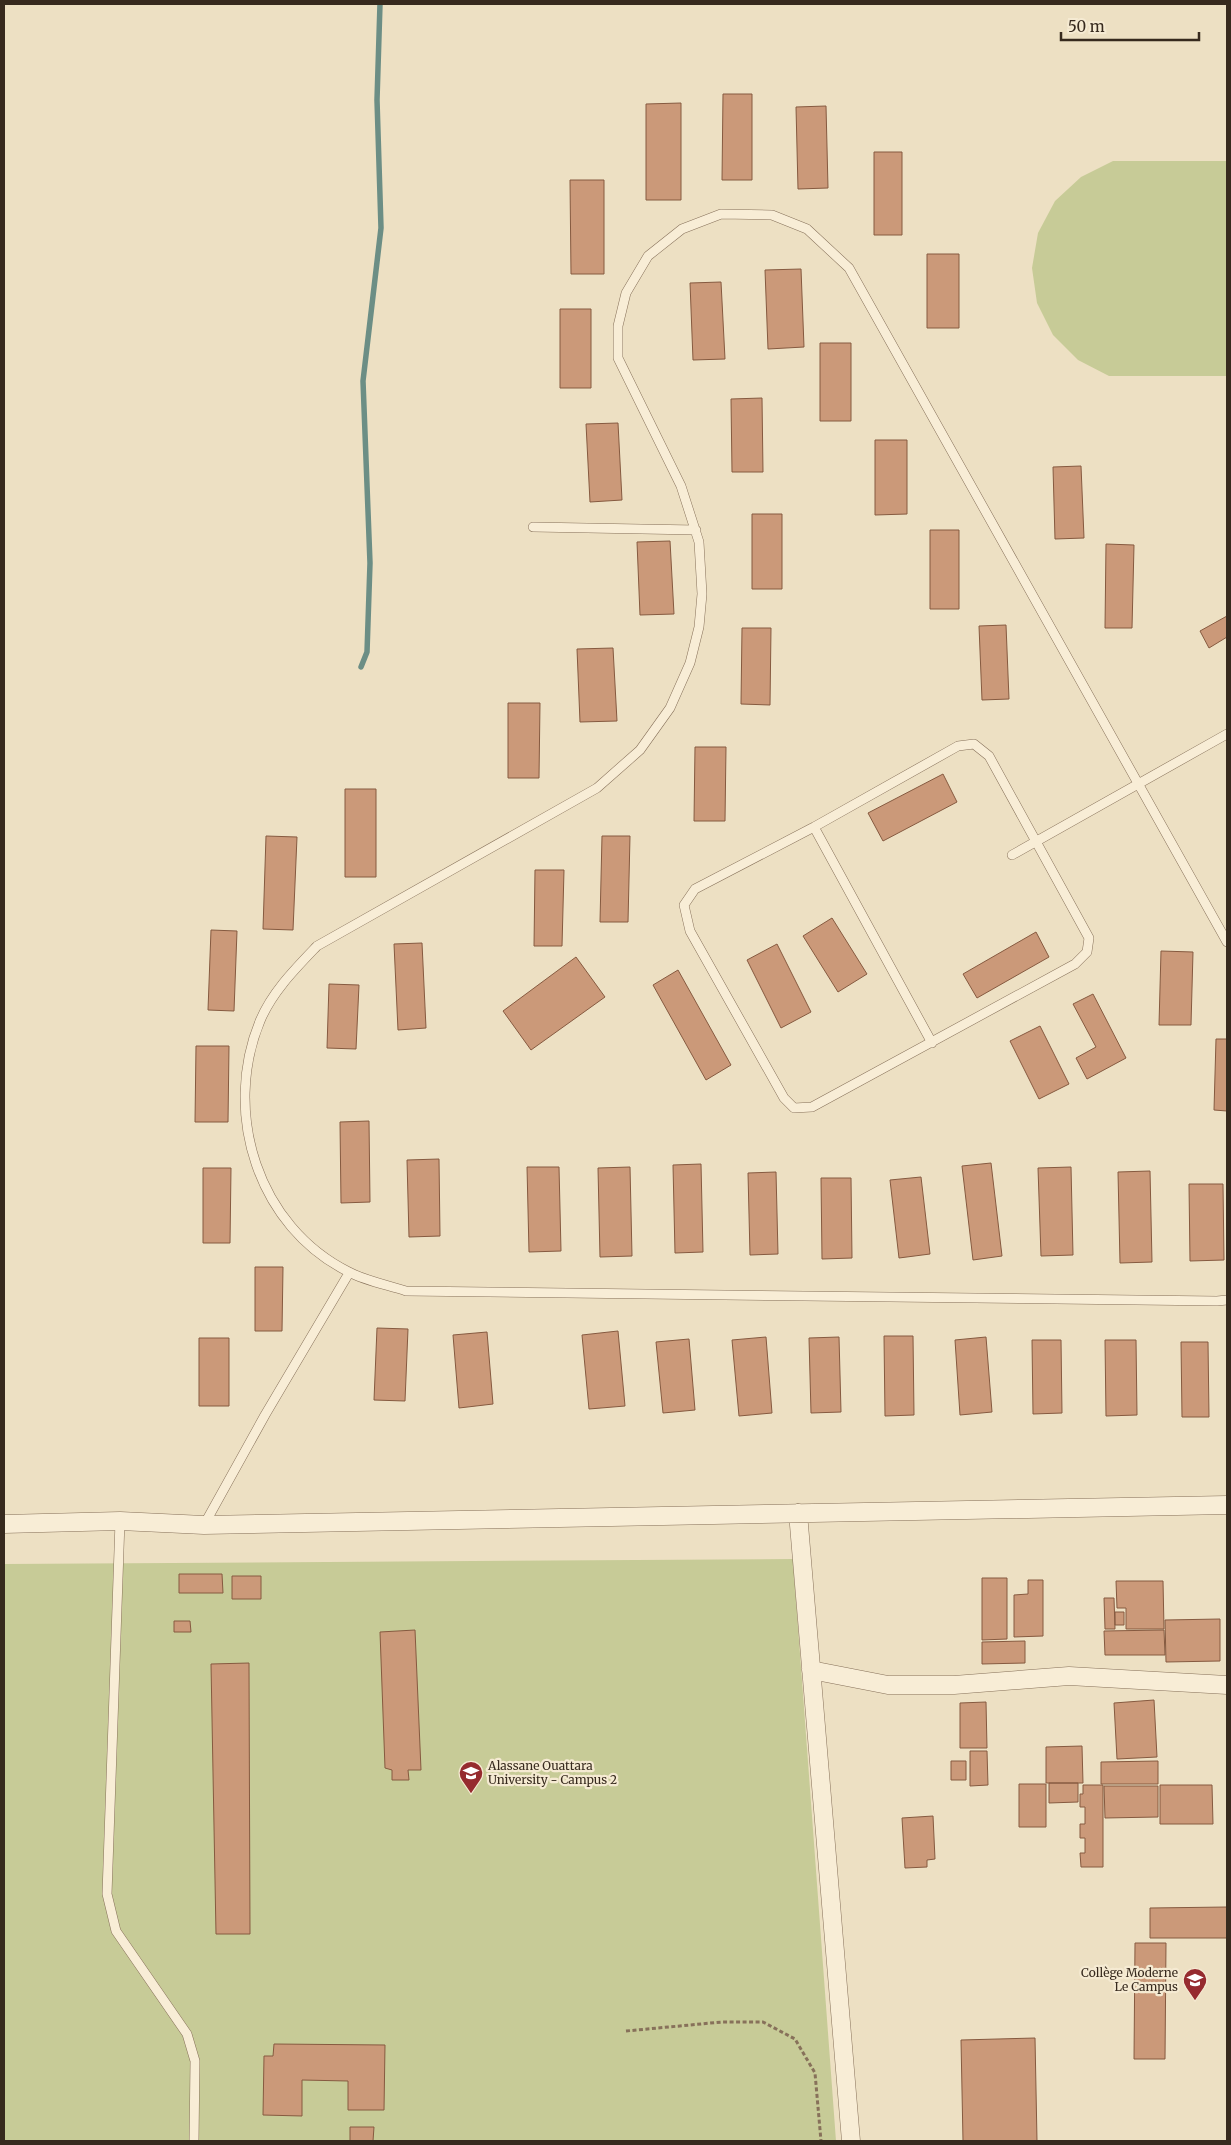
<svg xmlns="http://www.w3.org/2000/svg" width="1231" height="2145" viewBox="0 0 1231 2145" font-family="Merriweather,serif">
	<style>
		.green { fill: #c7cb97 }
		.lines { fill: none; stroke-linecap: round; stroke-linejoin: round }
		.stream { stroke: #6c8e85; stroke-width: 5.5 }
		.building { fill: #cb9979; stroke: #865a40 }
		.lane-casing { stroke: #87715a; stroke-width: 10 }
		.street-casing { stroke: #87715a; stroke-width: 19 }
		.path { stroke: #87715a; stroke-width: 3; stroke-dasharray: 4 2.5; stroke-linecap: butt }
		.lane { stroke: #f8edd6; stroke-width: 9 }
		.street { stroke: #f8edd6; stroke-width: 18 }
		.labels { text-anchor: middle; stroke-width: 4.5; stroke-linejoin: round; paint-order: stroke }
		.poi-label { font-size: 12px; fill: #372a1e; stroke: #f5ead2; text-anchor: start }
	</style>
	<rect width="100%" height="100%" fill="#ede0c3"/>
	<path class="green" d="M1113 161H1227V376H1109L1078 360 1053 335 1037 303 1032 268 1038 233 1055 201 1081 177Z
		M793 1559 836 2141H4V1564Z"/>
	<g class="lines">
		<path class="stream" d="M361 667 367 652 370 563 363 381 381 228 377 100 380 4"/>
	</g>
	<path class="building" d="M723 94H752V180H722Z
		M681 103V200H646V104Z
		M826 106 828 188 798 189 796 107Z
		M874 152H902V235H874Z
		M570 180H604V274H571Z
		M927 254H959V328H927Z
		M801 269 804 347 768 349 765 270Z
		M721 282 725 359 693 360 690 283Z
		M560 309H591V388H560Z
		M820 343H851V421H820Z
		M762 398 763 472H732L731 399Z
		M618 423 622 500 590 502 586 424Z
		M875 440H907V514L875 515Z
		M1081 466 1084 538 1055 539 1053 467Z
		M752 514H782V589H752Z
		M930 530H959V609H930Z
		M670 541 674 614 640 615 637 542Z
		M1106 544 1134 545 1132 628H1105Z
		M1227 616V637L1209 648 1200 631Z
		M1006 625 1009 699 982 700 979 626Z
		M742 628H771L770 705 741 704Z
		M613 648 617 721 580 722 577 649Z
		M508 703H540L539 778H508Z
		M695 747H726L725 821H694Z
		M943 774 957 802 883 841 868 813Z
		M345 789H376V877H345Z
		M266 836 297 837 293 930 263 929Z
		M602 836H630L628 922H600Z
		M535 870H564L562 946H534Z
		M832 918 867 974 838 992 803 936Z
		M211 930 237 931 234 1011 208 1010Z
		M1036 932 1049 957 977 998 963 974Z
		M422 943 426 1028 398 1030 394 944Z
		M777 944 811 1012 781 1028 747 960Z
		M1161 951 1193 952 1191 1025H1159Z
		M576 957 605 997 531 1050 503 1011Z
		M678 970 731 1065 706 1080 653 985Z
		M329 984 359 985 356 1049 327 1048Z
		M1093 994 1126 1058 1087 1079 1076 1058 1096 1047 1073 1004Z
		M1040 1026 1069 1084 1039 1099 1010 1041Z
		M1216 1039H1227V1111L1214 1110Z
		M196 1046H229L228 1122H195Z
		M369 1121 370 1202 341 1203 340 1122Z
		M439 1159 440 1236 409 1237 407 1160Z
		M991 1163 1002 1256 973 1260 962 1166Z
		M701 1164 703 1252 675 1253 673 1165Z
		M527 1167H559L561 1251 529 1252Z
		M630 1167 632 1256 600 1257 598 1168Z
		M1071 1167 1073 1255 1041 1256 1038 1168Z
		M203 1168H231L230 1243H203Z
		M1150 1171 1152 1262 1120 1263 1118 1172Z
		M776 1172 778 1254 750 1255 748 1173Z
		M921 1177 930 1254 899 1258 890 1180Z
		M821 1178H851L852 1258 822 1259Z
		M1189 1184H1223L1224 1260 1190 1261Z
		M255 1267H283L282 1331H255Z
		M377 1328 408 1329 405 1401 374 1400Z
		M618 1331 625 1406 589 1409 582 1335Z
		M487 1332 493 1404 459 1408 453 1335Z
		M884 1336H913L914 1415 885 1416Z
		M766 1337 772 1413 739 1416 732 1340Z
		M839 1337 841 1412 811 1413 809 1338Z
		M986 1337 992 1412 960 1415 955 1340Z
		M199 1338H229V1406H199Z
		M689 1339 695 1410 663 1413 656 1342Z
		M1032 1340H1061L1062 1413 1033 1414Z
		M1105 1340H1136L1137 1415 1106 1416Z
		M1181 1342H1208L1209 1417H1182Z
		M179 1574H222L223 1593H179Z
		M232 1576H261V1599H232Z
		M982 1578H1007V1639L982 1640Z
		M1028 1580H1043V1636L1014 1637V1595L1028 1594Z
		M1116 1581H1163L1164 1629H1126V1608H1117Z
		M1104 1598H1114L1115 1629H1105Z
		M1115 1612H1124V1625H1115Z
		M1220 1619V1661L1166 1662 1165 1620Z
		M174 1621H190L191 1632H174Z
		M415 1630 421 1770H408L409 1780H392V1770L385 1768 380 1632Z
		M1164 1630 1165 1655H1105L1104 1631Z
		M1025 1641V1663L982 1664V1642Z
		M249 1663 250 1934H216L211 1664Z
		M1154 1700 1157 1757 1117 1759 1114 1703Z
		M986 1702 987 1748H960V1703Z
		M1082 1746 1083 1783H1046V1747Z
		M970 1751H987L988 1785 970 1786Z
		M951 1761H966V1780H951Z
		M1158 1761V1784H1101V1762Z
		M1049 1783H1078V1802L1049 1803Z
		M1019 1784H1046V1827H1019Z
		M1083 1785H1103V1867H1081L1080 1853H1085V1838H1080V1824H1085V1807H1080V1794H1083Z
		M1160 1785H1212L1213 1824H1160Z
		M1104 1786H1158V1817L1105 1818Z
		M933 1816 935 1859 927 1860V1867L905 1868 902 1818Z
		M1227 1907V1938H1150V1908Z
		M1135 1943H1166L1165 2059H1134Z
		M1035 2038 1037 2141H963L961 2040Z
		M274 2044 385 2045 384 2110H348V2081L302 2080V2116L263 2115 264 2056H273Z
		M350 2127H374L373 2141H350Z"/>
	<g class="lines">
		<g class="lane-casing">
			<path id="lane" d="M533 527 696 530
				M974 744 989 756 1089 938 1087 952 1075 964 812 1107 794 1108 784 1098 690 931 684 905 695 889 814 827 958 746Z
				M814 827 932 1043
				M1012 855 1227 734
				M1227 942 849 268 807 229 772 215 721 214 682 229 648 256 626 293 618 326V358L681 486 699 542 702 594 699 627 690 663 670 708 640 750 597 788 317 946C295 969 272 992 260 1021 222 1113 258 1227 349 1272 366 1281 388 1285 406 1291L1217 1301 1227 1300
				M120 1521 107 1894 116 1931 187 2034 195 2061 194 2141
				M204 1525 265 1415 349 1273"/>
		</g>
		<g class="street-casing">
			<path id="street" d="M798 1513 851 2141
				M4 1524 120 1521 204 1525 1227 1505
				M811 1670 888 1685H954L1069 1676 1227 1685"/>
		</g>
		<path class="path" d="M626 2031 722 2022H763L795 2039 815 2073 821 2141"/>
		<use href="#lane" class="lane"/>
		<use href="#street" class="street"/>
	</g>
	<defs>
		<g id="university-pin" transform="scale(1.25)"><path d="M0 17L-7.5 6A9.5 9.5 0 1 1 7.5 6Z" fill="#962b2f" stroke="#f5ead2"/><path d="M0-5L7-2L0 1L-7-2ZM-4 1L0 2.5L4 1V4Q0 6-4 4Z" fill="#fff"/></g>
		<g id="school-pin" transform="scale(1.25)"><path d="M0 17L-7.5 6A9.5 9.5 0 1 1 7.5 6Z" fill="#962b2f" stroke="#f5ead2"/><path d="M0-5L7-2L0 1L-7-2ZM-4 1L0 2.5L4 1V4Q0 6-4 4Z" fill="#fff"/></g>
	</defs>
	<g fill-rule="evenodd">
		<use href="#university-pin" x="471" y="1773"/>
		<use href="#school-pin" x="1195" y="1980"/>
	</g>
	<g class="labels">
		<g class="poi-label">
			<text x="488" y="1770">Alassane Ouattara<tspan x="488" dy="14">University - Campus 2</tspan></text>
			<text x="1178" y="1977" text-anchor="end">Collège Moderne<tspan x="1178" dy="14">Le Campus</tspan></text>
		</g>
	</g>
	<rect width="1231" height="2145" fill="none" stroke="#372a1e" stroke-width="10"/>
	<path d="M1061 32v8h138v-8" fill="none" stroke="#372a1e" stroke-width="2.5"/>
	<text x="1068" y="32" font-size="15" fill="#372a1e" stroke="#f5ead2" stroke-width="4" paint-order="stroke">50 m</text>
</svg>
